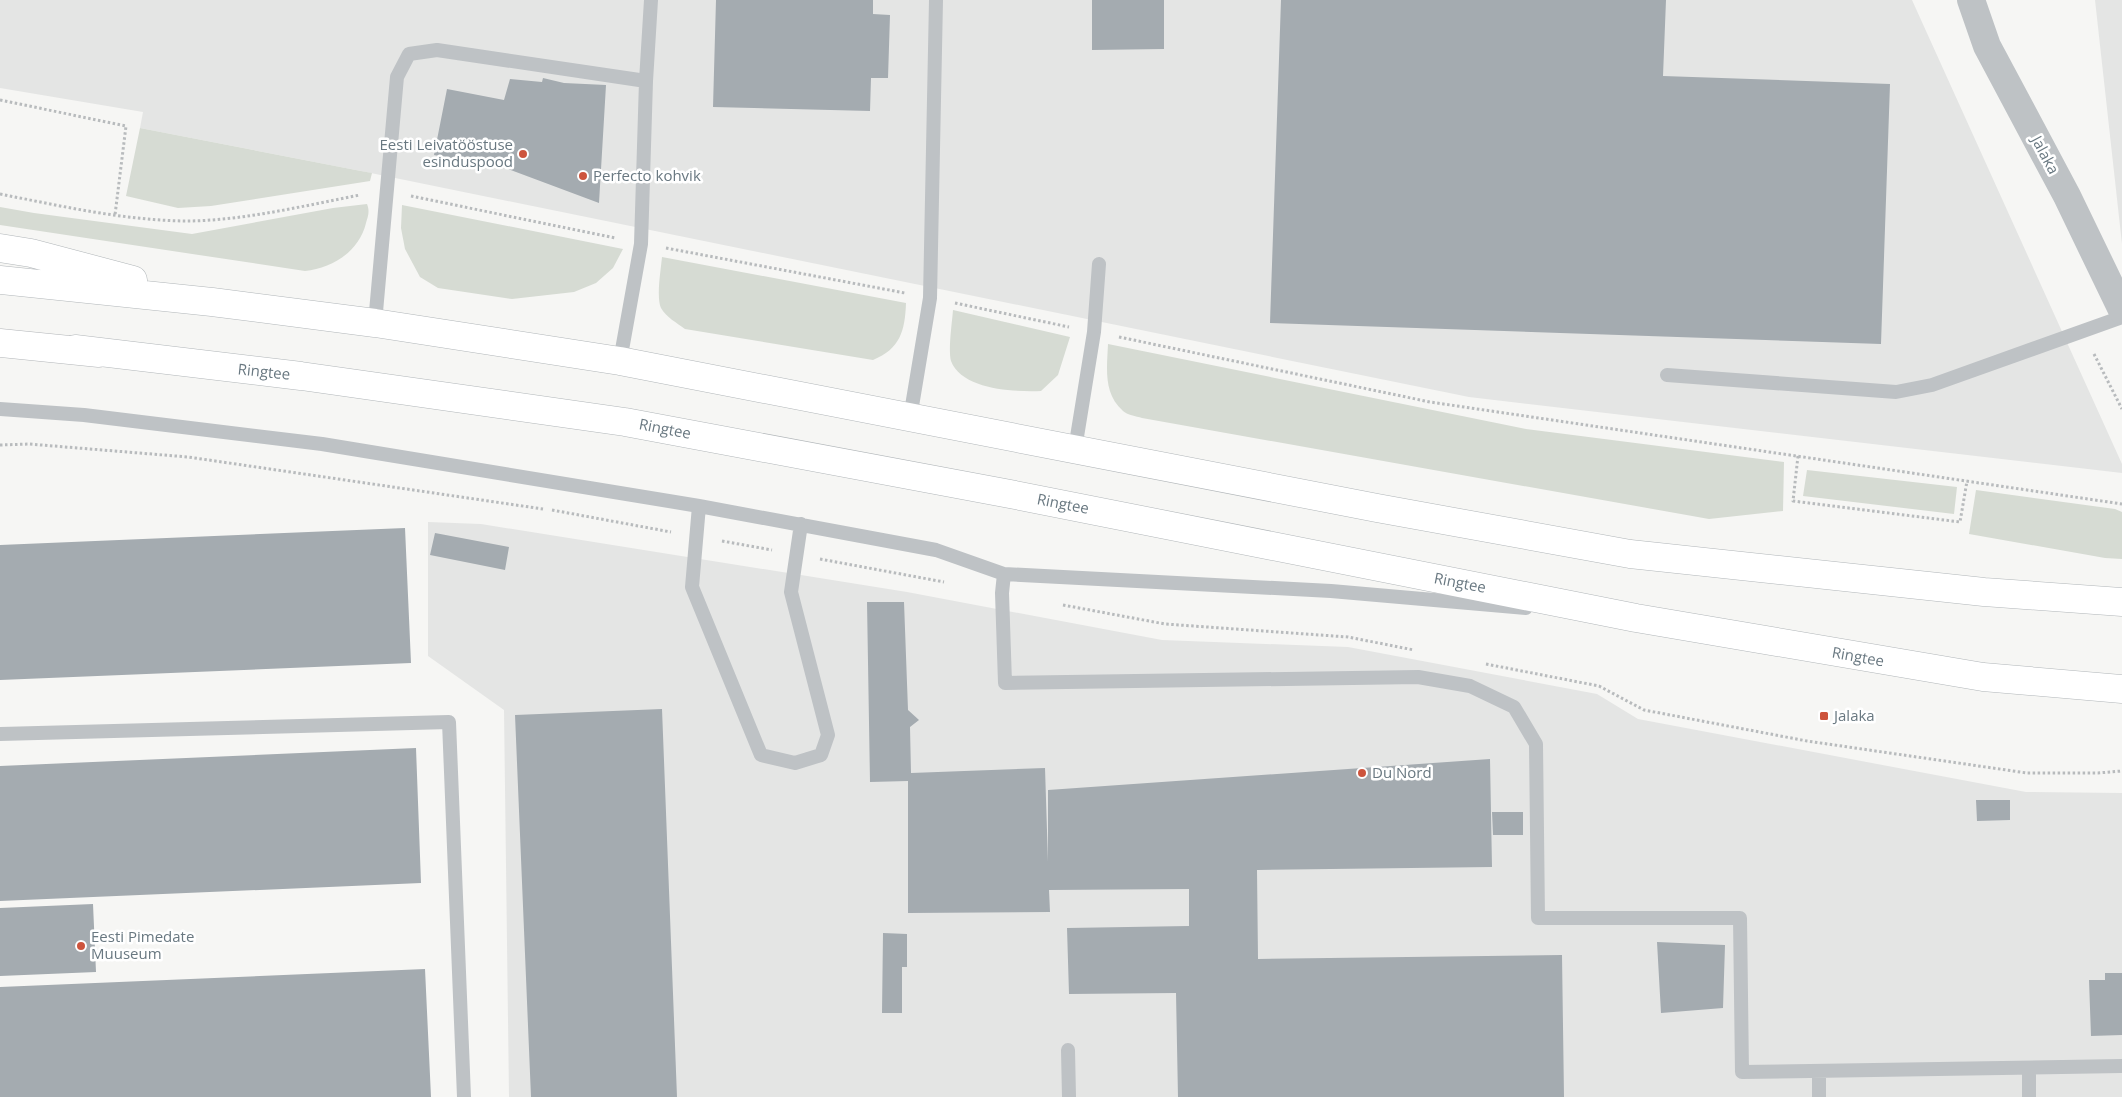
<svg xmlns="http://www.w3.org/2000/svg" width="2122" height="1097" viewBox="0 0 2122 1097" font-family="'Open Sans',sans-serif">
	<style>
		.built { fill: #e4e5e4 }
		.green { fill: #d6dbd3 }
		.building { fill: #a4abb0 }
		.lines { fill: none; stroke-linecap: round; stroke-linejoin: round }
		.secondary-casing { stroke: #b1b6b9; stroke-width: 29 }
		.highway-casing { stroke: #b2b5b8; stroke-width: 29 }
		.path { stroke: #b8bbbd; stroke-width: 3; stroke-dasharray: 2.5 2.5; stroke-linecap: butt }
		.lane { stroke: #bec2c5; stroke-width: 14 }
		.street { stroke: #bec2c5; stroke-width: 28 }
		.secondary { stroke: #fff; stroke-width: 28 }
		.highway { stroke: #fff; stroke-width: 28 }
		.poi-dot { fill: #cd543d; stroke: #fff; stroke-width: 2 }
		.labels { text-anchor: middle; stroke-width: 5; stroke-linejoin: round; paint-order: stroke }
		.poi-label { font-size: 15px; fill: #697881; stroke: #fff; text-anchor: start }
		.street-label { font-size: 15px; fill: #697881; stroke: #fff }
	</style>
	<rect width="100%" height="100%" fill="#f6f6f4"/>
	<path class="built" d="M0 0H1912L2122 464V473L1469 397 361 171 140 128 143 112 0 88Z
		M2095 0H2122V244Z
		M428 522 481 524 907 592 1162 640 1348 647 1597 694 1638 719 2026 792 2122 793V1097H509L504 710 428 656Z"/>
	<path class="green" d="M140 128 361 171 372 173 370 181 211 206 178 208 126 196Z
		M367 204C370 212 368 216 366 223 359 252 332 268 305 271L0 225V207L34 213 192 234 333 208Z
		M402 205 623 249 613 268 596 283 574 292 512 299 438 288 420 277 405 249 401 228Z
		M662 257 906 303C905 331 900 349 873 360L685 329C677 323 666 317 661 308 656 297 661 269 662 257Z
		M953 310 1070 337 1058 375 1041 391C1015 392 962 390 951 361 948 350 952 323 953 310Z
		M1108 344 1526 429 1784 462 1783 511 1709 519 1142 418C1136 416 1127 415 1123 411 1103 393 1107 368 1108 344Z
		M1807 470 1957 487 1954 514 1803 496Z
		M1976 490 2115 509 2122 512V559L2105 558 1969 534Z"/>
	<path class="building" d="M716 0H873V14L890 15 888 78H871L870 111 713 107Z
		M1092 0H1164V49L1092 50Z
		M1281 0H1666L1663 76 1890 84 1881 344 1270 323Z
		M543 78 564 83 606 85 599 203 508 169 434 155 447 89 504 100 510 79 542 82Z
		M405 528 411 663 0 680V545Z
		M435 533 509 547 505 570 430 555Z
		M867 602H904L908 710 919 720 910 727 911 773 1045 768 1048 862V790L1490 759 1492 867 1257 870 1258 959 1562 955 1564 1097H1178L1176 993 1069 994 1067 928 1189 926V889L1049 890 1050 912 908 913V781L870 782Z
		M662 709 677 1097H531L515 715Z
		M416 748 421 883 0 901V766Z
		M1976 800H2010V820L1977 821Z
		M1492 812H1523V835H1493Z
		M93 904 96 972 0 976V908Z
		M883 933 907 934V967H902V1013H882Z
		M1657 942 1725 945 1723 1008 1661 1013Z
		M425 969 431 1097H0V987Z
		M2105 973H2122V1035L2091 1036 2089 980H2105Z"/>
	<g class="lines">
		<g class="secondary-casing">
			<path id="secondary" d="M0 248 31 253 133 280
				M0 280 212 302 375 323 620 361 1377 508 1630 554 1984 592 2122 602
				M75 349 301 376 625 422 1010 494 1636 618 1983 677 2122 689"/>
		</g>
		<g class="highway-casing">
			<path id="highway" d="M0 343 99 353"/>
		</g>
		<path class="path" d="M0 100 126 126 115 215
			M0 194C61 206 122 220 184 221 243 221 302 206 360 195
			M411 196 615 238
			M666 248 905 293
			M955 303 1069 327
			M1119 337 1430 402 2122 504
			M2094 354 2122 409
			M0 445 29 444 188 457 543 509
			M1798 456 1793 501 1960 522 1967 481
			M552 510 671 532
			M722 541 772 550
			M820 559 944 582
			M1063 605 1165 624 1348 637 1414 650
			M1486 664 1599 686 1644 710 1807 741 2027 773H2098L2122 771"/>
		<path class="lane" d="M375 323 397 77 409 54 437 50 646 81
			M620 361 641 244 646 81 651 0
			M1667 375 1896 392 1932 385 2122 317
			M0 409 84 415 322 444 699 506 936 550 1004 574 1331 591 1526 608
			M910 418 930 298 936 0
			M1075 449 1094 332 1099 264
			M699 506 692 587 761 755 795 763 821 755 828 735 791 592 801 524
			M1004 574 1002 593 1005 683 1418 677 1470 686 1514 707 1536 744 1538 918H1740L1742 1072 2122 1066
			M0 734 449 722 464 1097
			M1068 1050 1069 1097
			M2029 1068V1097
			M1819 1071V1097"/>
		<path class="street" d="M1971 0 1987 46 2067 196 2122 310"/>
		<use href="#secondary" class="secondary"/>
		<use href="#highway" class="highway"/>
	</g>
	<g class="poi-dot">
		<circle cx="523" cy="154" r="5"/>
		<circle cx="583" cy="176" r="5"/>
		<rect x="1819" y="711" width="10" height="10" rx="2.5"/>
		<circle cx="1362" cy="773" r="5"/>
		<circle cx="81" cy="946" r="5"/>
	</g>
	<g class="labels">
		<g class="poi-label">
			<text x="513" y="150" text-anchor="end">Eesti Leivatööstuse<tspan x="513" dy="17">esinduspood</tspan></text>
			<text x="593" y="181">Perfecto kohvik</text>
			<text x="1834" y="721">Jalaka</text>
			<text x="1372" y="778">Du Nord</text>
			<text x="91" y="942">Eesti Pimedate<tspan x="91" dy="17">Muuseum</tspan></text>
		</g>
		<g class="street-label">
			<text transform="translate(2045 155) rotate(62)" y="5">Jalaka</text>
			<text transform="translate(264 372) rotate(6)" y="5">Ringtee</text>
			<text transform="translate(665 429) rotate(11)" y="5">Ringtee</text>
			<text transform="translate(1063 504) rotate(11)" y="5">Ringtee</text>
			<text transform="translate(1460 583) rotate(11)" y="5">Ringtee</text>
			<text transform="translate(1858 657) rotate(10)" y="5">Ringtee</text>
		</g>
	</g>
</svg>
